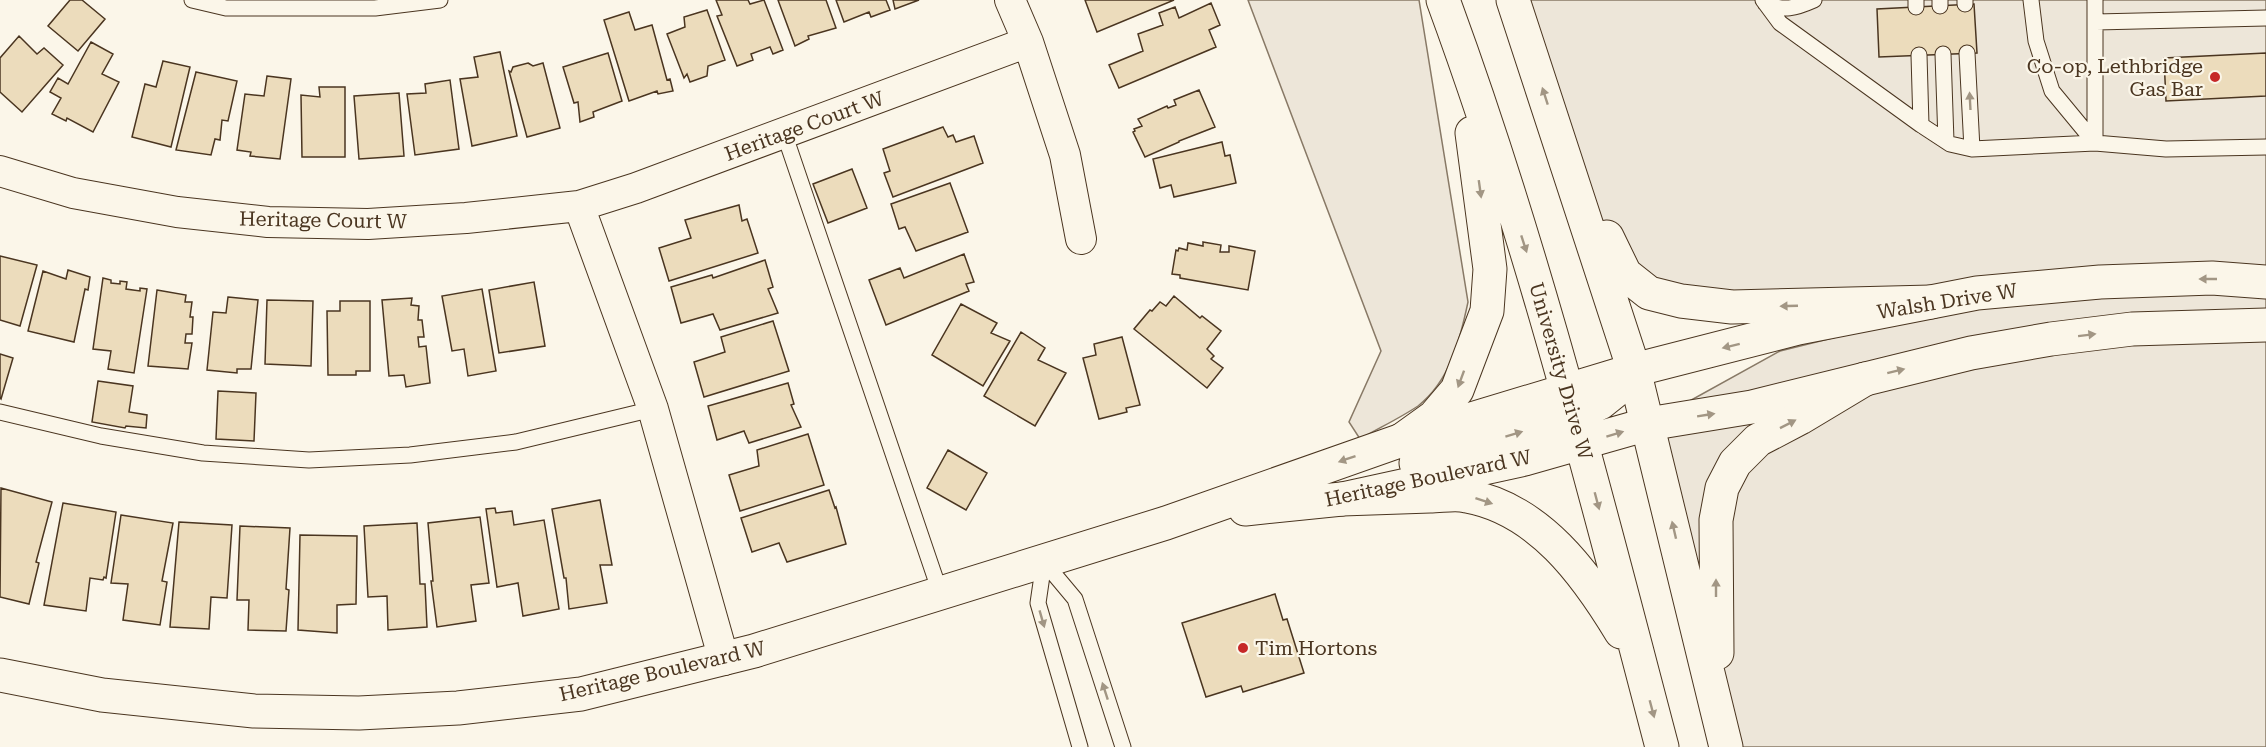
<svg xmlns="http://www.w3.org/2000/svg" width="2266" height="747" viewBox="0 0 2266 747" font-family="'Roboto Serif',serif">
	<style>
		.green { fill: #ede6d9; stroke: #887966; stroke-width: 1.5 }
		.building { fill: #ecdcbc; stroke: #4a3520; stroke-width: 1.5 }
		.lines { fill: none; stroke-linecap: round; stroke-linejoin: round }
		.service-casing { stroke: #4a3520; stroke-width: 17 }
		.minor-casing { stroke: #4a3520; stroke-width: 32 }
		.tertiary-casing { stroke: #4a3520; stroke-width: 35 }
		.secondary-casing { stroke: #4a3520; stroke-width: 35 }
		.primary-casing { stroke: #4a3520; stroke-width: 35 }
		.service { stroke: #fbf6e9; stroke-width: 15 }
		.minor { stroke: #fbf6e9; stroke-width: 30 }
		.tertiary { stroke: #fbf6e9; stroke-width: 33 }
		.secondary { stroke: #fbf6e9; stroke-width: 33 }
		.primary { stroke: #fbf6e9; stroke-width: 33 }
		.oneway { fill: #a29684 }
		.poi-dot { fill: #c62828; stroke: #fbf6e9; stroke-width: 2 }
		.labels { text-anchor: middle; stroke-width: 4.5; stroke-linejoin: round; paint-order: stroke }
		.poi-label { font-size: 20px; fill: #4a3520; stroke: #fbf6e9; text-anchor: end }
		.street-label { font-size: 20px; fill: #4a3520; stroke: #fbf6e9 }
	</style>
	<rect width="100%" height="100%" fill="#fbf6e9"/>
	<path class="green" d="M1248 0H1419L1468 302C1460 340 1450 381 1418 406 1400 418 1379 428 1360 439L1349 422 1381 351Z
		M1513 0H2266V747H1726L1648 424 1780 351 1909 319 1732 307 1625 274 1563 152Z"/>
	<path class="building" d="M70 0H82L105 19 78 51 48 26Z
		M716 0H748L750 4 764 0 783 50 773 54 770 47 751 54 753 60 737 66 717 16 722 15Z
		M778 0H826L836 28 808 36 809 39 795 46Z
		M836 0H886L890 10 871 17 869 12 844 22Z
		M893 0H919L895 9Z
		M1085 0H1174L1097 32Z
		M1211 3 1220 25 1209 30 1216 47 1119 88 1109 65 1143 51 1138 34 1163 25 1159 13 1175 7 1179 18Z
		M1974 4 1977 53 1879 57 1877 9Z
		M707 10 725 60 708 66 707 76 690 82 687 74 684 78 667 34 685 27 684 17Z
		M629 12 635 30 652 25 667 80 670 79 673 91 658 94 657 91 629 101 604 20Z
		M19 36 37 54 44 48 63 65 22 112 0 92V58Z
		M91 42 113 54 102 74 119 82 93 132 67 118 66 121 52 114 61 98 50 92 58 78 68 84Z
		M500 52 517 136 472 146 460 79 478 77 474 57Z
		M608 53 622 101 593 112 594 117 580 122 578 102 574 103 563 67Z
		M2266 53V96L2166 101 2164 58Z
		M163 61 190 67 171 147 132 137 145 84 156 87Z
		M528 63 533 66 543 63 560 128 527 137 509 71 511 72 513 67Z
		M196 72 237 81 228 121 222 120 220 140 215 139 211 155 176 150Z
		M267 76 291 79 280 159 250 156 251 152 237 150 245 94 264 96Z
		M450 80 459 149 415 155 407 94 426 93 425 84Z
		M319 87H345V157H302L301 95 320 97Z
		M1199 90 1215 127 1179 141V142L1145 157 1133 132 1135 131 1134 129 1142 126 1138 119 1167 106 1168 108 1176 105 1174 100Z
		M399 93 404 156 359 159 354 96Z
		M943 127 948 137 953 135 956 142 974 136 983 163 893 197 884 173 890 171 883 149Z
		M1222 142 1225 156 1230 155 1236 183 1174 197 1171 185 1160 188 1153 159Z
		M852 169 867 208 828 223 813 184Z
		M950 183 968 232 916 251 905 227 899 229 891 204Z
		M739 205 742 221 747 219 758 253 669 281 659 248 691 238 685 220Z
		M1203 242 1221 245 1220 252H1229V246L1255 251 1248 290 1180 278V275L1172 274 1176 250 1178 251 1179 248 1187 250 1188 243 1203 246Z
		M964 254 974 282 966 284 969 291 886 325 869 280 900 268 904 278Z
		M0 256 37 265 20 326 0 320Z
		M765 260 773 287 768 289 778 313 720 330 713 314 681 323 671 287 712 275 713 278Z
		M68 270 90 277 88 290 85 289 74 342 28 331 43 271 66 279Z
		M103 278 111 280V283L120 284V281L127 282 126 289 140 291V288L147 289 134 373 108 369 111 351 93 349Z
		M534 282 545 346 499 353 489 290Z
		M482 289 496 371 468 376 464 349 452 351 442 296Z
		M157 290 186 295 185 302H192L190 317H193L192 334H186L185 343H192L188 369 148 366Z
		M1174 296 1200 318 1202 316 1221 331 1207 349 1214 356 1211 359 1223 368 1207 388 1134 329 1150 310 1152 311 1160 302 1166 306Z
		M228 297 258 300 251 369H237V373L207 370 213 312 226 313Z
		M412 298 411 305 419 306 418 320H422L424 337H418L419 347 426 346 430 383 406 387 404 375 389 376 382 300Z
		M267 300 313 301 311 366 265 364Z
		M340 301H370V371H356V375H328L327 311H340Z
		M961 304 997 323 991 333 1010 341 983 386 932 355Z
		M773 321 789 371 704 397 694 362 725 352 721 337Z
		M1021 332 1045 348 1038 360 1066 373 1035 426 984 396Z
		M1122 337 1140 405 1126 408 1127 412 1099 419 1083 358 1096 355 1094 344Z
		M0 354 13 358 1 399 0 398Z
		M98 381 133 386 129 412 147 415 146 428 126 426 125 428 92 422Z
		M788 383 794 404 791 405 801 427 749 443 744 431 717 440 708 406Z
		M218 391 256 393 254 441 216 439Z
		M808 434 824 485 740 511 729 475 759 466 757 450Z
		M948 450 987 473 966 510 927 488Z
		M1 488 52 502 36 562 39 563 29 604 0 597Z
		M829 490 835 508 836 507 846 544 787 562 779 543 752 552 741 518Z
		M600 500 612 565H600L607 603 569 609 566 578H564L552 509Z
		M63 503 116 512 106 578 104 577 103 580 90 578 86 611 44 605Z
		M495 508 496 513 512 511 514 525 544 520 559 609 523 616 518 583 497 587 486 509Z
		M121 515 173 523 162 581 167 582 160 625 123 620 128 584 111 583Z
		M480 517 489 583 471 585 476 621 437 627 431 581H433L428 523Z
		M179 522 232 525 227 598 211 597 209 629 170 627Z
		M417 523 420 584H425L427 627 388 630 387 596 368 597 364 526Z
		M240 526 290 528 286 589 289 590 286 631 248 630 249 600H237Z
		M300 535 357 536 356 604 337 605V633L298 630Z
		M1275 594 1283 620 1287 619 1304 673 1243 692 1241 686 1206 697 1182 623Z"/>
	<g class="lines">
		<g class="service-casing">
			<path id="service" d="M192 0 226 8H375L440 0
				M1763 0 1780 23 1921 125 1950 144 1972 149 2095 143 2166 149 2266 147
				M1916 0V7
				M1940 0V6
				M1965 0V4
				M2031 0 2036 41 2052 91 2095 143V0
				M1765 3C1783 12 1796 8 1814 0
				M2096 22 2266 18
				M1967 53 1972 149
				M1943 54 1946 141
				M1919 55 1921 125
				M784 133 940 592
				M0 412 101 436 203 453 309 460 410 455 516 442 653 409
				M1044 562 1075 599 1123 747
				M1044 562 1038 603 1080 747"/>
		</g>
		<g class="minor-casing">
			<path id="minor" d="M1010 0 1028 42 1065 155 1081 239
				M0 171 73 193 177 212 268 222 368 224 466 218 579 206 636 188 1028 42
				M579 206 653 409 724 660"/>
		</g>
		<g class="tertiary-casing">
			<path id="tertiary" d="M1416 463 1574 414 1600 403 1620 387 1629 376
				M1245 509 1342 499 1525 459 1648 424
				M0 675 102 695 254 711 359 713 458 708 581 694 754 651 1166 523 1402 440 1634 370"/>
		</g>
		<g class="secondary-casing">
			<path id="secondary" d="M1634 370 1798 328 1977 293 2100 282 2212 278 2266 282
				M1648 424 1752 407 1971 353 2051 339 2132 329 2266 325"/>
		</g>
		<g class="primary-casing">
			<path id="primary" d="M1443 0C1533 244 1596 496 1662 747
				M1513 0 1634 370 1726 747
				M1607 237 1625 274 1649 293 1681 301 1732 307 1931 302
				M1402 440 1434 417 1457 390 1487 311 1490 269 1472 133
				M1342 499C1372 498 1401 497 1430 496 1442 496 1456 493 1467 496 1539 509 1586 574 1621 632
				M1717 653 1716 520 1722 488 1735 463 1758 440 1800 418 1865 379"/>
		</g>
		<use href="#service" class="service"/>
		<use href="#minor" class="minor"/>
		<use href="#tertiary" class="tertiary"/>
		<use href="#secondary" class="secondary"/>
		<use href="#primary" class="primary"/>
	</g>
	<defs><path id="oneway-solid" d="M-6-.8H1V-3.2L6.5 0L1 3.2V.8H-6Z" transform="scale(1.5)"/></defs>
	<g class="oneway">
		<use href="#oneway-solid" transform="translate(1545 96) rotate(-108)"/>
		<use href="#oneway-solid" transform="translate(1970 101) rotate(-93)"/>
		<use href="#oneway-solid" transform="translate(1480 189) rotate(82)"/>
		<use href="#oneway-solid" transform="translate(1524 244) rotate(72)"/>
		<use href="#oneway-solid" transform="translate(2208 279) rotate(180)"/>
		<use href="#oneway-solid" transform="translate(1789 306) rotate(178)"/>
		<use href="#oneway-solid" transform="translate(2087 335) rotate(-7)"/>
		<use href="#oneway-solid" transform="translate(1731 346) rotate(166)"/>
		<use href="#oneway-solid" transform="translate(1896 371) rotate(-14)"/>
		<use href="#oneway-solid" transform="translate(1461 379) rotate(110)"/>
		<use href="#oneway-solid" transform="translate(1706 415) rotate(-9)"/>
		<use href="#oneway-solid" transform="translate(1788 424) rotate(-27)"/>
		<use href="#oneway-solid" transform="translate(1514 434) rotate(-17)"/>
		<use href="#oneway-solid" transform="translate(1615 434) rotate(-17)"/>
		<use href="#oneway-solid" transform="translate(1347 459) rotate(161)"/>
		<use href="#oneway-solid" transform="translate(1484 501) rotate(18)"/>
		<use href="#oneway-solid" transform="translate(1597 501) rotate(75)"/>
		<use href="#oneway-solid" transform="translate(1674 530) rotate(-103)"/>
		<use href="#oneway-solid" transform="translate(1716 588) rotate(-90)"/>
		<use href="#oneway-solid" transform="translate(1042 619) rotate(74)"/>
		<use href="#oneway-solid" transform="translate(1105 691) rotate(-108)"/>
		<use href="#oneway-solid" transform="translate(1652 709) rotate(75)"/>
	</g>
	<g class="poi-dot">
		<circle cx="2215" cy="77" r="6"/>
		<circle cx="1243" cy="648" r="6"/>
	</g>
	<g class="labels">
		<g class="poi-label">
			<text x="2203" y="73">Co-op, Lethbridge<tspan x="2203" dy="23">Gas Bar</tspan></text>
			<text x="1255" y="655" text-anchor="start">Tim Hortons</text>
		</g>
		<g class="street-label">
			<text transform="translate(804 126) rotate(-20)" y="7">Heritage Court W</text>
			<text transform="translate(323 220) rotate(1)" y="7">Heritage Court W</text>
			<text transform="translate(1947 301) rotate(-9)" y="7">Walsh Drive W</text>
			<text transform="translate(1561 371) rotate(74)" y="7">University Drive W</text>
			<text transform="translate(1428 478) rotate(-12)" y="7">Heritage Boulevard W</text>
			<text transform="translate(662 671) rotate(-13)" y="7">Heritage Boulevard W</text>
		</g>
	</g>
</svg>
